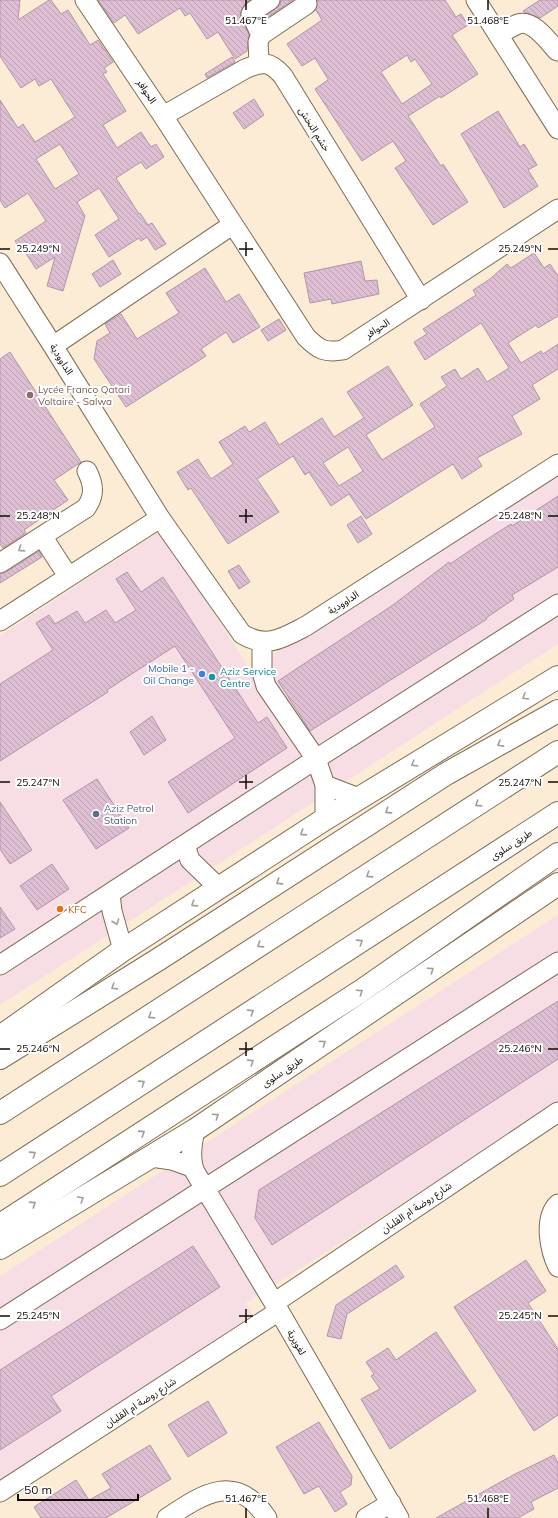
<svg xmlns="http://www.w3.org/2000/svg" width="558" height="1518" viewBox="0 0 558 1518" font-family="Mulish,'Noto Sans Arabic',sans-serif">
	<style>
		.commercial { fill: #f7dde4 }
		.building { fill: url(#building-back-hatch); stroke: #b295a8; fill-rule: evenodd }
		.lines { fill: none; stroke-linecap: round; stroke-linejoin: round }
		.minor-casing { stroke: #7e6c53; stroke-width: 21 }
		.major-casing { stroke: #7e6c53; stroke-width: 24 }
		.highway-casing { stroke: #7e6c53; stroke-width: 24 }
		.minor { stroke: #fff; stroke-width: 19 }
		.major { stroke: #fff; stroke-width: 22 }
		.highway { stroke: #fff; stroke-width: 22 }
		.oneway { stroke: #a09d9a }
		.ticks { fill: none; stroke: #110b03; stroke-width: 1.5 }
		.education-dot { fill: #8d6e63; stroke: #fff; stroke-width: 1.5 }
		.shop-dot { fill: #3f7fe0; stroke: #fff; stroke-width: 1.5 }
		.culture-dot { fill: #0f9aa8; stroke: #fff; stroke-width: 1.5 }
		.service-dot { fill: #5c6f8a; stroke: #fff; stroke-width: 1.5 }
		.food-dot { fill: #e8710a; stroke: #fff; stroke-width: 1.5 }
		.labels { text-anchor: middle; stroke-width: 4; stroke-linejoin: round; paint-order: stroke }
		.street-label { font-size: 10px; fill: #110b03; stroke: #fff }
		.education-label { font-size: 10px; fill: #785e54; stroke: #fff; text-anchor: start }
		.shop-label { font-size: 10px; fill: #366cbe; stroke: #fff; text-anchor: end }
		.culture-label { font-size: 10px; fill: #0d838f; stroke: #fff; text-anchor: start }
		.service-label { font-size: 10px; fill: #4e5e75; stroke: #fff; text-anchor: start }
		.food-label { font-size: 10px; fill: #c56008; stroke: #fff; text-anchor: start }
		.ticks-label { font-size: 10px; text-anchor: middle; fill: #110b03; stroke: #fff; stroke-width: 4; stroke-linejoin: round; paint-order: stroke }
	</style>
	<defs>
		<pattern id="building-back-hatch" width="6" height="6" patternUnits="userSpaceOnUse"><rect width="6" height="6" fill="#ddbed2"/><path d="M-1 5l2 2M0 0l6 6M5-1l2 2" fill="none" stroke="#bda2b3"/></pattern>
	</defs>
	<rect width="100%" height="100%" fill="#fcecd5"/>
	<path class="commercial" d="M558 470V644L0 1005V636L160 531 250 669Z
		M558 915V1104L246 1303 254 1316 0 1482V1276Z"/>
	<path class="building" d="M0 0H20L18 20 49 0H51L61 14 68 10 90 45 98 40 113 62 104 68 107 72 103 74 126 111 103 125 117 148 141 132 151 147 156 144 164 157 146 169 141 162 116 178 139 214 140 213 148 225 152 223 166 244 155 250 147 237 141 241 139 238 109 257 95 235 119 219 99 188 77 202 85 216 63 291 47 286 55 257 36 269 25 252 23 253 15 241 46 221 28 193 5 208 0 200V100L18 128 23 124 35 142 75 117 51 79 39 86 35 79 21 88 0 56ZM60 144 79 174 55 189 36 159Z
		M98 0H250L244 5 240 14 249 35 247 51 235 59 218 32 207 39 190 13 185 16 180 8 138 34 125 15 114 23Z
		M281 0H293L265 19 264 17 280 5Z
		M317 0H445L456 17 461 14 468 25 452 35 478 74 441 98 440 96 408 116 441 166 443 164 468 202 433 225 395 168 406 161 393 141 362 161 315 89 328 80V79L315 58 302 66 287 44 322 20 316 10ZM407 55 411 62 415 59 432 84 402 104 381 72Z
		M540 0H558V6L540 18 524 12 523 11Z
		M232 57 235 62 207 78 205 74Z
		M254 99 264 115 244 129 233 113Z
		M498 111 520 147 524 144 537 165 528 170 538 186 504 208 461 134Z
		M534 253 544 268 550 264 558 276V316L538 328 536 325 508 343 521 363 541 351 543 354 558 344V369L532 385 540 399 512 416 522 434 477 458 482 466 462 479 453 464 366 519 349 494 331 506 309 472 305 475 293 456 257 479 279 512 228 544 191 488 188 490 177 472 198 459 211 479 233 464 219 442 245 426 249 432 265 422 279 445 322 418 334 437 364 418 347 392 388 366 413 405 366 435 382 460 435 427 420 404 447 386 441 377 455 369 461 379 478 368 487 382 509 368 481 323 425 360 414 342 427 334 423 329 476 295 473 290 490 279 507 264 511 268ZM348 447 363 471 339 486 323 463Z
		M113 260 121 274 100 287 92 274Z
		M361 261 365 281 377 280 379 294 332 304 331 299 310 303 304 273Z
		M205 268 226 302 239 294 260 327 233 343 226 332 201 349 206 356 126 407 94 359 97 341 110 333 105 324 121 314 137 339 179 313 166 293Z
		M279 319 286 330 268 341 261 330Z
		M10 352 81 462 54 480 68 500 24 530 26 533 3 548 0 544V359Z
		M558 496V567L512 595 514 599 486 618 487 619 310 731 278 681 393 605 449 562 450 564 481 543 511 524 512 526Z
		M361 516 372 534 358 543 347 525Z
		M39 551 42 557 0 583V574L6 572Z
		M239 565 250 582 239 589 228 571Z
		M127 572 141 592 163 577 258 723 267 717 287 748 188 813 168 782 235 738 175 646 107 690 108 692 0 761V684L53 650 36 623 49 615 55 624 77 611 85 623 106 610 115 623 136 610 116 579Z
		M152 716 166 740 144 755 130 732Z
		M97 779 129 828 96 849 63 800Z
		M0 802 32 850 10 864 0 849Z
		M52 864 69 889 37 910 20 886Z
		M0 907 15 929 0 938Z
		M558 1001V1059L272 1245 255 1218 259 1190Z
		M193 1246 220 1287 51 1396 61 1411 0 1450V1370Z
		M526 1260 546 1291 528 1303 558 1349V1415L534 1431 454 1307Z
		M396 1265 404 1277 347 1314 341 1339 327 1336 336 1305Z
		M436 1332 476 1391 390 1449 361 1399 380 1389 371 1376 374 1374 366 1362 388 1348 396 1360Z
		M208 1401 227 1433 188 1457 168 1425Z
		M319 1422 352 1476 351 1485 340 1492 347 1504 335 1512 319 1486 304 1494 276 1447Z
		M150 1445 171 1479 106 1518H41L34 1507 76 1480 89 1500 111 1488 102 1474Z
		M554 1455 558 1463V1488L531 1502 534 1509 518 1518H436L515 1474Z"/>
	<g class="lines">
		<g class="minor-casing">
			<path id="minor" d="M85 0 163 116 306 337C319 350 325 353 343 350L558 209
				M476 0 558 129
				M261 35 251 14 253 11 270 0
				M498 35C505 31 511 27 518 24 533 19 548 41 557 51
				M259 63 258 42 261 35 307 4
				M163 116 245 69C263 61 270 61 283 76L421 300
				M0 263 53 346 160 518 242 634C267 649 283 638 306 626L558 464
				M53 346 232 225
				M42 536 68 576
				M0 563 86 508C95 495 94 485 87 471
				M0 621 160 518
				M262 642V672L266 686 316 759 325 785V819
				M325 785 359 798
				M185 845 190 860 219 888
				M110 894 112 911 123 950
				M0 965 316 759 558 604
				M195 1130C192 1143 189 1159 195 1172L279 1311 399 1518
				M151 1157 172 1160 192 1167
				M558 1204C543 1219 550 1251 558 1267
				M274 1303 558 1112
				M0 1320 558 962
				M0 1492 279 1311
				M167 1518C203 1494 236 1471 267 1518
				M366 1518 391 1503"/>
		</g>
		<g class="major-casing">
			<path id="major" d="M0 1037 123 950 325 819 558 677
				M0 1248 195 1130 558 884"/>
		</g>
		<g class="highway-casing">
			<path id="highway" d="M0 1058 159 959 446 774 558 711
				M0 1113 558 752
				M0 1175 558 813
				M0 1225 361 991 558 854"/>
		</g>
		<use href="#minor" class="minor"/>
		<use href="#major" class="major"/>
		<use href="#highway" class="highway"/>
	</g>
	<defs><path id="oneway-chevron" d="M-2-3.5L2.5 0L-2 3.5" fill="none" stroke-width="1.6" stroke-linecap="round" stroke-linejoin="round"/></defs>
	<g class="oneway">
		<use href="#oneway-chevron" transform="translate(21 549) rotate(147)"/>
		<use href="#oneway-chevron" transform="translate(525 697) rotate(149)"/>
		<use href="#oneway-chevron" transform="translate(500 744) rotate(151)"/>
		<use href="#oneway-chevron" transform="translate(414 764) rotate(148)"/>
		<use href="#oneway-chevron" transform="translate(478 804) rotate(147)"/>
		<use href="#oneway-chevron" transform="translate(388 811) rotate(147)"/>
		<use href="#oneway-chevron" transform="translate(303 833) rotate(147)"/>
		<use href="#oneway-chevron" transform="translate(369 875) rotate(147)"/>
		<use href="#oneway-chevron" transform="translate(279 882) rotate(147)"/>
		<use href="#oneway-chevron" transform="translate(194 904) rotate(147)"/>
		<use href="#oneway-chevron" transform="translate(116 922) rotate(71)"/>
		<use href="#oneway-chevron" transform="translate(360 942) rotate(-33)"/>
		<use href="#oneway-chevron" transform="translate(260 945) rotate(147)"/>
		<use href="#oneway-chevron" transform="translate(431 970) rotate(-34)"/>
		<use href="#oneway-chevron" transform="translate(114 987) rotate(148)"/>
		<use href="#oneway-chevron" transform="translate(360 992) rotate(-34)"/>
		<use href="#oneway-chevron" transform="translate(251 1012) rotate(-33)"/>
		<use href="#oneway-chevron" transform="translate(151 1016) rotate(147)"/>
		<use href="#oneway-chevron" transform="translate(323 1043) rotate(-34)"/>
		<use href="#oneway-chevron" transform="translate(251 1062) rotate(-33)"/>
		<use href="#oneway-chevron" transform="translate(142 1083) rotate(-33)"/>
		<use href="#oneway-chevron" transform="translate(216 1116) rotate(-34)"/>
		<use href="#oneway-chevron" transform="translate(142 1133) rotate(-33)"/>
		<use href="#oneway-chevron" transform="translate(33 1154) rotate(-33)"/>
		<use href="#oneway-chevron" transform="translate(81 1199) rotate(-31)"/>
		<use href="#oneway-chevron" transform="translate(33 1204) rotate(-33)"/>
	</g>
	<path class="ticks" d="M246 0V10M488 0V10M246 242V256M0 249H10M239 249H253M548 249H558M246 509V523M0 516H10M239 516H253M548 516H558M246 775V789M0 782H10M239 782H253M548 782H558M246 1042V1056M0 1049H10M239 1049H253M548 1049H558M246 1309V1323M0 1316H10M239 1316H253M548 1316H558M246 1508V1518M488 1508V1518"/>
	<circle class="education-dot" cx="30" cy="395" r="4"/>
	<circle class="shop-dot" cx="202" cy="674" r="4"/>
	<circle class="culture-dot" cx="212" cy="677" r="4"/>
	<circle class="service-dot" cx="96" cy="814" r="4"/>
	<circle class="food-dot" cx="60" cy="909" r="4"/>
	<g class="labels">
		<g class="street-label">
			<text transform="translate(147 91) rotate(56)" y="4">الحوافر</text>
			<text transform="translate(315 129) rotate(58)" y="4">خشم النخش</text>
			<text transform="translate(377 328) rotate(-33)" y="4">الحوافر</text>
			<text transform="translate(62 359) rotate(58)" y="4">الداوودية</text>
			<text transform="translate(343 602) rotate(-33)" y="4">الداوودية</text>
			<text transform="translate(511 844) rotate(-33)" y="4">طريق سلوى</text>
			<text transform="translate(282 1071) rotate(-34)" y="4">طريق سلوى</text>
			<text transform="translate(416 1207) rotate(-34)" y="4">شارع روضة ام القلبان</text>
			<text transform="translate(297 1342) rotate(60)" y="4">لغويرية</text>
			<text transform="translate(140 1402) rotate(-33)" y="4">شارع روضة ام القلبان</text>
		</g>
		<g class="education-label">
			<text x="38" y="393">Lycée Franco Qatari<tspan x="38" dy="12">Voltaire - Salwa</tspan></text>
		</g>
		<g class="shop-label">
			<text x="194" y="672">Mobile 1 -<tspan x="194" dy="12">Oil Change</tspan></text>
		</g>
		<g class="culture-label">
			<text x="220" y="675">Aziz Service<tspan x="220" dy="12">Centre</tspan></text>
		</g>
		<g class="service-label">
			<text x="104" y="812">Aziz Petrol<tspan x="104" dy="12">Station</tspan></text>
		</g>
		<g class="food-label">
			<text x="68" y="913">KFC</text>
		</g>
	</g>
	<g class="ticks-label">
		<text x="246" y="24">51.467°E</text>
		<text x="488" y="24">51.468°E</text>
		<text x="38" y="252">25.249°N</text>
		<text x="520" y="252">25.249°N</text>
		<text x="38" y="519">25.248°N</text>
		<text x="520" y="519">25.248°N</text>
		<text x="38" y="786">25.247°N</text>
		<text x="520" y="786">25.247°N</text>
		<text x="38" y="1052">25.246°N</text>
		<text x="520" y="1052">25.246°N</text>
		<text x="38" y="1319">25.245°N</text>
		<text x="520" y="1319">25.245°N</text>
		<text x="246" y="1502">51.467°E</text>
		<text x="488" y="1502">51.468°E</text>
	</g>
	<path d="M18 1494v6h120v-6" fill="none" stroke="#110b03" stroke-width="2"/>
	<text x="24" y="1494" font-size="12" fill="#110b03" stroke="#ffffff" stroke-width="3" paint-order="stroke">50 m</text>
</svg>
